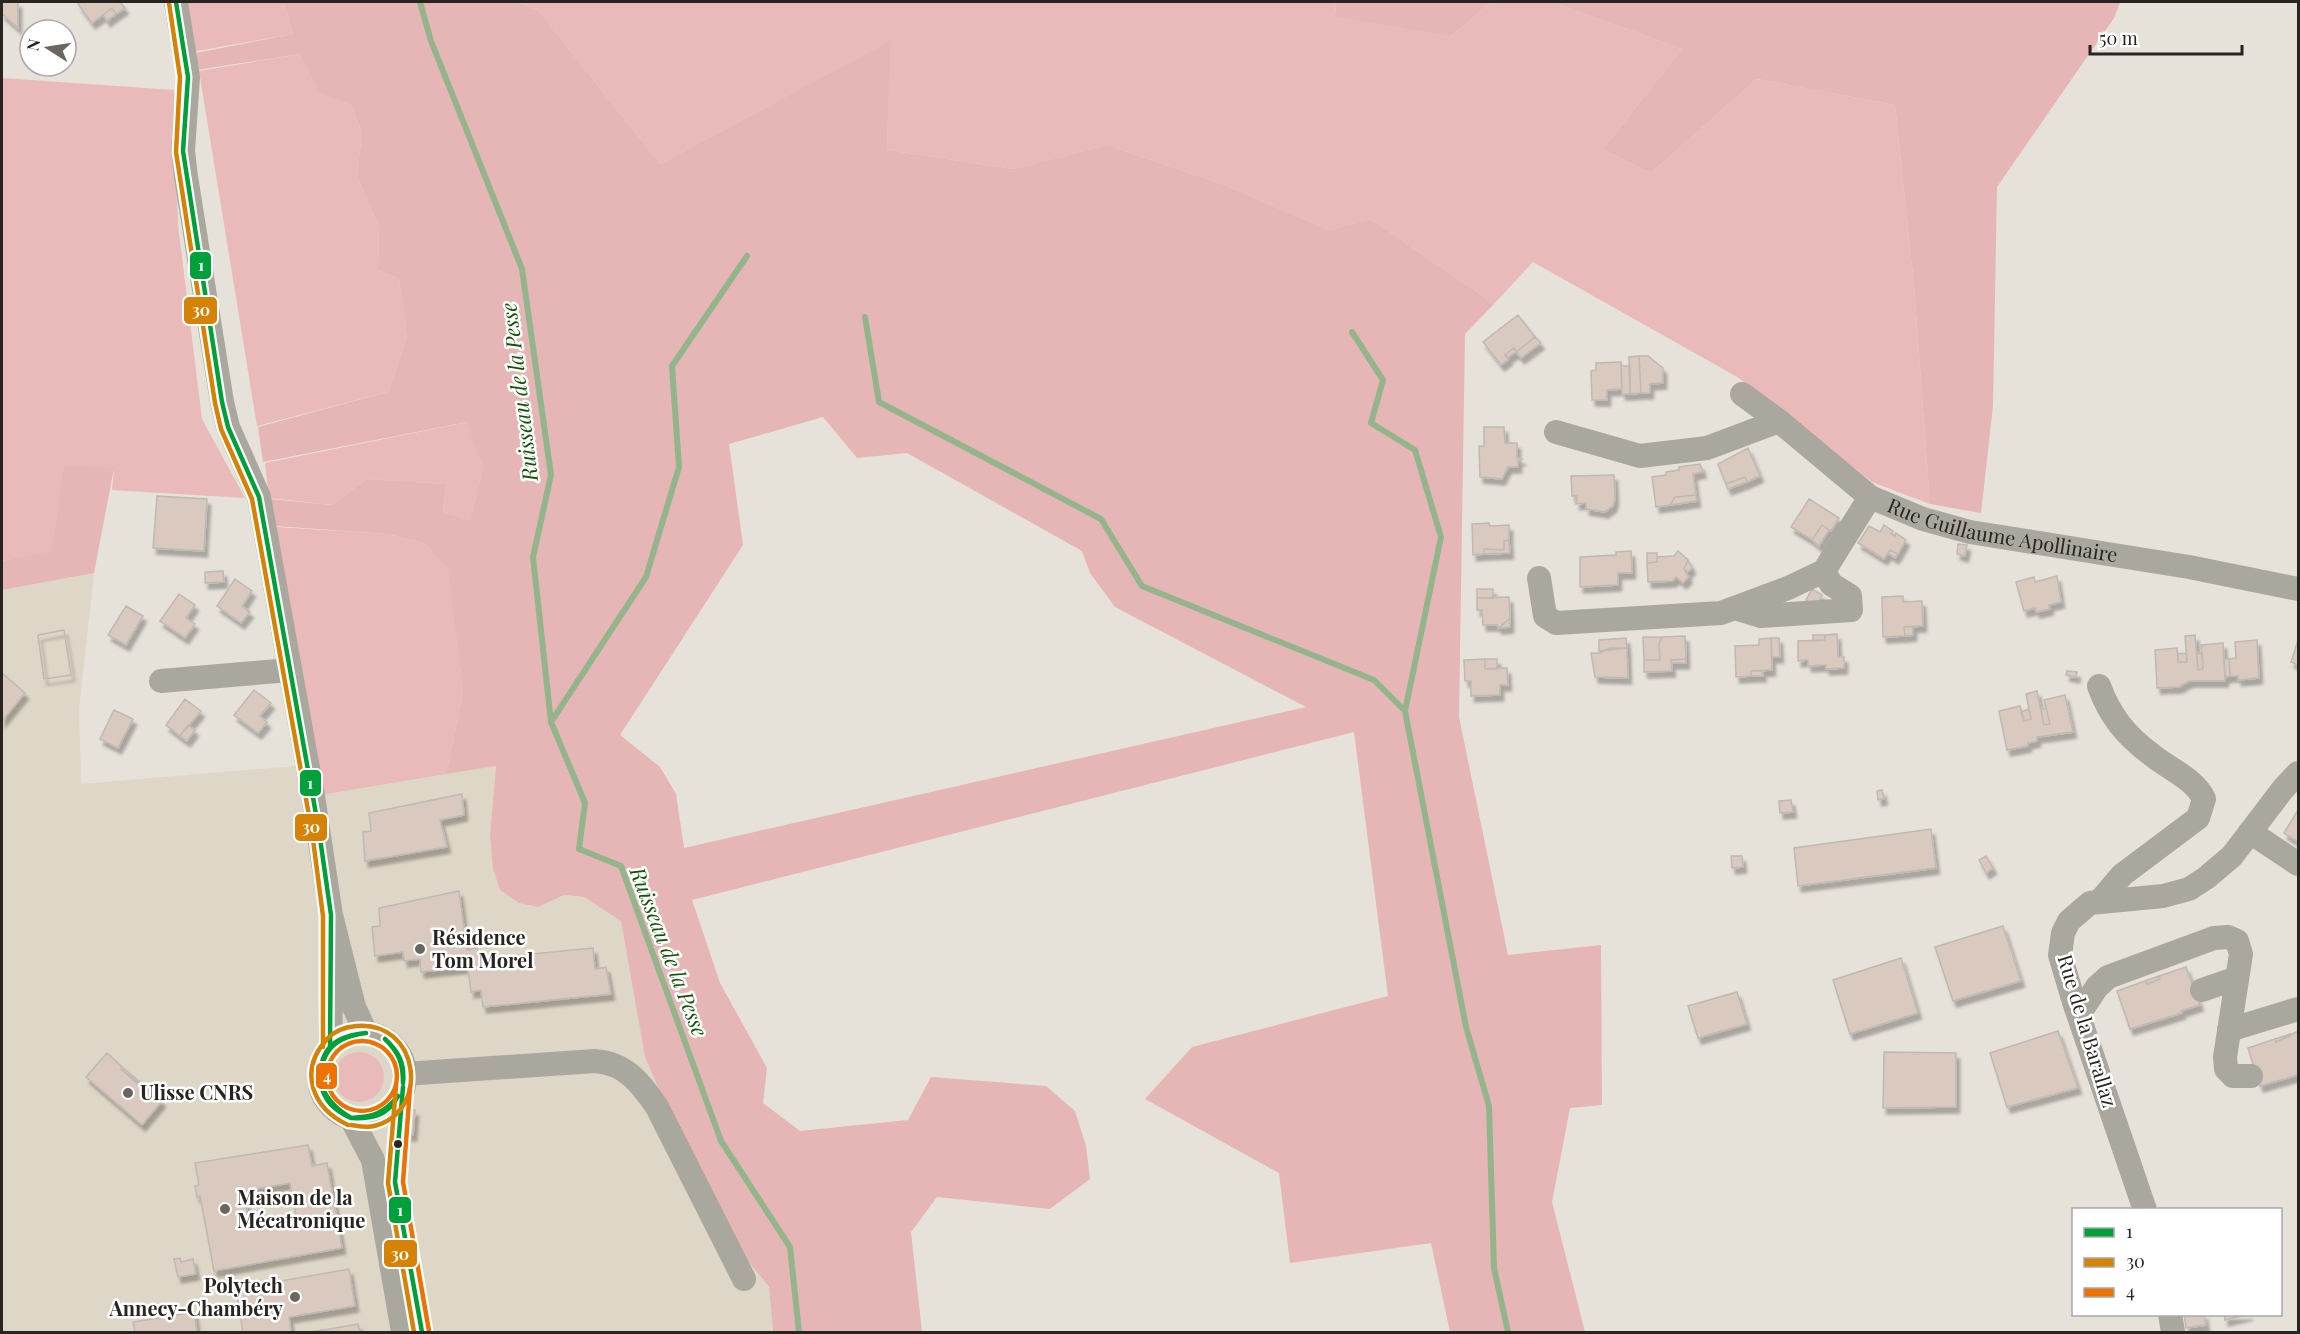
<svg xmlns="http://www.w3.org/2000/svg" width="2300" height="1334" viewBox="0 0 2300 1334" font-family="'Playfair Display',serif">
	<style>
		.built { fill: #ded6c6 }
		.green { fill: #e9bab9 }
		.forest { fill: #e5b6b5; fill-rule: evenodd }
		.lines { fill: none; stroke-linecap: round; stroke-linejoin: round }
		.stream { stroke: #94b58b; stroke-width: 6 }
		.building { fill: #d9c9bf; stroke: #bfb9b4; stroke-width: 1.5; fill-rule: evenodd; filter: url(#shadow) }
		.street { stroke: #aaa89e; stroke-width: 24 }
		.bus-1-casing { stroke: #fff; stroke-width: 9 }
		.bus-2-casing { stroke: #fff; stroke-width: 9 }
		.bus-3-casing { stroke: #fff; stroke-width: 9 }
		.bus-1 { stroke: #00a13a; stroke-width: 4.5 }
		.bus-2 { stroke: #d58206; stroke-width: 4.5 }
		.bus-3 { stroke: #ee7203; stroke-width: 4.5 }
		.poi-dot { fill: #6a6761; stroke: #fff; stroke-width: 2 }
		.bus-dot { fill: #282520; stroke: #fff; stroke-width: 2 }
		.labels { text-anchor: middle; stroke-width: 5; stroke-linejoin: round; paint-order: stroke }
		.street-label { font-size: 20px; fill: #282520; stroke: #fff }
		.poi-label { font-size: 20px; font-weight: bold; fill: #282520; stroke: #fff; text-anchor: start }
		.water-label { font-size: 21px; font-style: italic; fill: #0f5401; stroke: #fff }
		.line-badge { stroke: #fff; stroke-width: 2 }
		.badge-label { font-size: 16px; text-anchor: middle; font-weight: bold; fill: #fff }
	</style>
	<defs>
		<filter id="shadow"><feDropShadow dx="3.5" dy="6" stdDeviation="1.5" flood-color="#0004"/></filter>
	</defs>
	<rect width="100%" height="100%" fill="#e6e1d9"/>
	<path class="built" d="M94 573 79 709 81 784 307 765 496 766 490 834 537 907 564 895 584 897 621 921 645 1057 689 1158 734 1244 769 1288 773 1332H2V590Z"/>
	<path class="green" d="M177 2H284L293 34 186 53Z
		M517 2H1336L1335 15 1450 37 1491 2H1552L1682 49 1603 149 1651 173 1757 79 1895 105 1914 286 1930 504 1872 482 1739 378 1533 262 1494 304 1371 219 1329 230 1222 184 1107 145 1013 169 887 150 889 42 660 164 538 10Z
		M300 54 320 92 351 105 362 132 357 176 379 228 378 270 399 279 407 337 388 392 257 426 199 71Z
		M2 78 174 90 178 225 202 419 245 498 112 490 114 468 52 552 2 561Z
		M468 422 483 468 470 522 443 512 446 484 367 479 332 505 269 498 265 463Z
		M276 527 388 534 424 543 449 568 463 692 446 774 320 795Z
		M334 1077a25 25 0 1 1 50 0a25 25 0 1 1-50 0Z"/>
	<path class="forest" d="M284 2H517L538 10 660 164 890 41 887 150 1013 169 1107 145 1222 184 1329 230 1371 219 1494 304 1465 334 1459 717 1508 955 1601 945 1602 1105 1570 1108 1552 1202 1585 1332H1450L1431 1243 1290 1263 1279 1173 1145 1099 1192 1047 1388 996 1354 732 692 900 720 983 767 1068 763 1103 800 1131 908 1120 931 1077 1046 1086 1075 1111 1086 1146 1090 1179 1050 1209 937 1197 911 1232 922 1332H773L769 1287 734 1244 689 1158 645 1057 621 921 584 897 564 895 538 907 519 903 500 890 493 868 490 834 496 766 446 774 463 692 448 568 424 543 388 534 275 526 270 499 332 505 367 479 446 484 443 512 470 521 483 468 467 422 263 462 258 427 388 392 407 337 399 279 378 270 379 228 357 176 362 132 351 105 320 93 300 54 197 70 196 53 293 34ZM823 417 857 458 907 453 1082 551 1090 573 1115 607 1306 707 684 848 676 794 660 767 620 735 743 545 729 444Z
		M1336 2H1491L1450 37 1335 16Z
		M1552 2H2120L2114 18 1997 187 1993 406 1981 513 1930 504 1914 286 1895 105 1757 79 1651 173 1603 149 1682 49Z
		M64 466 114 468 94 573 2 590V561L52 551Z"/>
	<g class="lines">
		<path class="stream" d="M420 2 431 41 522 269 551 475 533 557 551 722 585 803 579 849 621 866 721 1141 790 1247 799 1332
			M865 317 879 402 1101 519 1142 586 1374 680 1405 711 1466 1027 1489 1106 1494 1268 1508 1332
			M1352 332 1383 380 1371 423 1415 450 1441 537 1405 711
			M551 722 646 577 679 467 672 366 747 256"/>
	</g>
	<path class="building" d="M2 2H18V28L2 14Z
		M81 2H120L125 8 116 14 112 8 92 23 78 4Z
		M112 8 116 14 107 21 103 15Z
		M1518 315 1535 337 1516 352 1514 348 1505 355 1509 359 1501 365 1483 342Z
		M1535 337 1541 343 1521 358 1516 352Z
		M1514 348 1516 352 1507 358 1505 355Z
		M1639 356H1648L1663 368V383L1650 384V393H1641Z
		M1639 356 1641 393 1630 394 1629 357Z
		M1621 362 1622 389 1607 390V400H1592L1591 371 1596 370V363Z
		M1621 366H1630V394H1622Z
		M1484 427H1504L1505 443H1517V458L1522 459 1518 461V467H1508L1502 479 1480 477 1479 446H1484Z
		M1748 448 1760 476 1747 482 1745 477 1726 484 1718 464Z
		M1700 464 1703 472 1693 474 1696 495 1675 497 1670 505 1656 507 1652 477 1666 475V472L1679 470V467Z
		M1614 475 1615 499 1613 506 1605 512 1586 509V503L1576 504 1577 496H1572L1571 476Z
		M1745 477 1747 482 1728 489 1726 484Z
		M1696 495 1697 501 1670 505 1675 497Z
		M157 496 207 499 204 551 153 548Z
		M1809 499 1839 518 1831 531 1822 525 1812 540 1791 527Z
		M1489 523 1490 526 1509 525V540L1504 541V550L1484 549V554L1473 555 1472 524Z
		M1822 525 1829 530 1819 546 1812 540Z
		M1884 525 1893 531 1891 534 1895 536 1896 533 1906 540 1898 554 1890 550 1884 559 1858 543 1869 526 1880 532Z
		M1509 540 1510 553 1484 554V549L1504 550V541Z
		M1958 544 1967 545 1965 556 1957 554Z
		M1890 550 1898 554 1895 558 1888 553Z
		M1631 551 1632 573H1618V585L1580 587V557L1616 555V552Z
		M1678 551 1688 560 1684 569 1689 577 1683 583 1676 577 1673 581 1648 582 1647 563 1657 562V557L1674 556Z
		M1647 553H1657V562L1647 563Z
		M1688 560 1692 568 1688 572 1684 569Z
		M223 571 224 582 205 583V572Z
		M2057 576 2061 602 2049 605 2050 609 2036 612 2035 608 2024 611 2016 582 2034 577 2035 582Z
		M235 579 252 591 242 606 250 612 241 623 217 606Z
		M1477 589H1493V598H1477Z
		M1812 589 1822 595 1816 606 1806 600Z
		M179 594 195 605 186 618 195 624 185 638 160 621Z
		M1903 596V602L1922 601 1923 626 1904 627 1905 636 1883 637 1882 597Z
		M1509 597 1510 618 1499 628 1497 625H1483L1482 610H1477V598Z
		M126 606 143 616 126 645 108 635Z
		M1510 618V627L1499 628Z
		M1904 627H1913V635L1905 636Z
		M64 630 71 675 44 679 38 635Z
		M64 630 71 675 44 679 38 635Z
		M1837 634 1838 657H1844V668L1826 669V665L1808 666V660L1798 661V641L1825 640V635Z
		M1813 635H1825V640L1813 641Z
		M2195 635 2198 670 2203 669 2201 645 2223 643 2225 681H2189L2179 687 2157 688 2155 650 2177 648 2178 662H2187L2185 636Z
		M1685 636 1686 659 1671 660 1672 671 1644 672V660H1660L1659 643 1662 637Z
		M1643 637H1662L1659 643 1660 660H1644Z
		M1626 638 1627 648 1599 651V640Z
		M1771 638H1779L1780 657H1772Z
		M1771 638 1772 670 1751 671V676L1736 677 1735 646 1759 645V639Z
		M2257 640 2259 678 2238 680V676H2230L2229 659 2236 658 2235 642Z
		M2298 640V665L2291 662Z
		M1610 648H1627L1628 678 1595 677 1591 653H1600Z
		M2186 653 2187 662H2178V654Z
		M2202 653 2203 669 2198 670 2197 654Z
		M1485 659V669L1507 668 1508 685H1500V695L1471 696V681H1465L1464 660Z
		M1485 659H1497V669H1485Z
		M1686 659V663H1671V660Z
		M2224 659H2229L2230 676 2225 677Z
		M1751 671H1762L1763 676H1751Z
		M2067 671 2077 672 2076 677 2066 675Z
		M2 673 25 693 2 721Z
		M254 690 271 703 260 716 267 722 258 733 234 715Z
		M2037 691 2044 725 2050 724 2044 700 2065 695 2073 732 2037 737V741L2028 743V746L2007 750 1999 711 2020 706 2024 721 2031 719 2026 694Z
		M185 699 201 711 180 736 166 725Z
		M2046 708 2050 724 2044 725 2041 709Z
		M2029 709 2031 719 2024 721 2021 712Z
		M114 710 133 719 118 748 100 739Z
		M188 725 195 730 187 741 180 736Z
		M1882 790 1884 799 1878 800 1877 791Z
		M462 794 464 815 440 820 447 847 365 861 363 832 371 831 369 813Z
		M1791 800 1793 812 1780 813 1779 801Z
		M2298 810V842L2284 833Z
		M1931 829 1936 868 1798 886 1794 848Z
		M1731 856H1742L1743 867 1732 868Z
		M1986 856 1993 868 1986 873 1979 860Z
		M459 891 467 950 477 948 479 959 593 948 595 969 606 967 611 994 483 1007 481 990 471 992 468 967 421 972 420 959 404 961 403 952 375 956 372 927 380 926 379 908Z
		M2003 926 2021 981 1953 1001 1935 947Z
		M1901 958 1918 1013 1850 1034 1833 980Z
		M2186 967 2200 1005 2181 1011 2182 1013 2130 1029 2117 991 2145 981 2147 984 2160 979 2159 976Z
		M2159 976 2160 979 2147 984 2145 981Z
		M1737 992 1747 1024 1698 1038 1688 1006Z
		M2058 1031 2078 1088 2007 1107 1990 1053Z
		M2298 1031V1075L2260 1086 2248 1048 2275 1039 2276 1042Z
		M2290 1034V1036L2276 1042 2275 1039Z
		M1884 1052 1956 1053V1107L1883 1108Z
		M107 1053 122 1067 121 1069 162 1101 142 1125 86 1077Z
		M122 1067 140 1082 138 1084 121 1069Z
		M410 1110H415L413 1135H408Z
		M308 1145 312 1166 327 1163 342 1248 214 1271 200 1196 197 1197 195 1186 199 1185 195 1163ZM290 1183 297 1221 250 1229 244 1191Z
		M180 1258 181 1262 193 1259 196 1274 178 1277 174 1259Z
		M349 1269 355 1306 289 1317 291 1332H243L236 1289Z
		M194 1312 197 1332H135L133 1322Z
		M2184 1314H2204L2206 1325 2186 1328Z
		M2224 1314H2250L2225 1320Z
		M358 1324 360 1332H311Z"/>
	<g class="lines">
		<g class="street">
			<path d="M176 2 188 77 183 151 186 177 222 402 228 427 259 497 313 796 331 915 354 1007 366 1033"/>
			<path id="s1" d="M1742 394 1779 421 1870 497 1923 519 1970 532 2189 567 2298 589"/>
			<path d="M1556 432 1640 456 1707 448 1779 421"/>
			<path d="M1539 578 1545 616 1556 623 1721 613 1788 588 1824 571 1870 497"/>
			<path d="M1735 608 1761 616 1851 610 1850 596 1831 584 1824 571"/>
			<path d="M161 681 290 670"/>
			<path d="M2099 686C2110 716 2126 736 2152 755 2169 769 2195 779 2204 799L2198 818 2122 875 2100 901"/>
			<path d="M2250 832 2298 864"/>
			<path d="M2202 990 2237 978"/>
			<path d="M2079 1014 2097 987 2108 977 2214 938 2228 937 2237 941 2241 954 2225 1057 2226 1069 2233 1076H2251"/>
			<path d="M2229 1030 2298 1009"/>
			<circle cx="362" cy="1076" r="43"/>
			<path d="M330 1047 332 957"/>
			<path d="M404 1074 595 1061C625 1063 641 1083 657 1107L744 1279"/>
			<path d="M351 1118 373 1160 403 1332"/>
			<path d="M2145 1210 2074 1002 2060 955 2063 933 2069 921 2090 903 2163 896 2189 889 2206 878 2232 856 2283 789 2298 773"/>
			<path d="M2170 1314 2173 1332"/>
		</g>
		<g class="bus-1-casing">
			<path id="bus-1" d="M176 2 188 77 183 151 222 402 228 427 259 497 319 831 331 915 330 1047
				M385 1039C399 1052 405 1064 403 1083
				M385 1039C399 1053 403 1063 403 1083
				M320 1082C327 1100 335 1108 351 1118
				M320 1082C324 1101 334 1110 351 1118
				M320 1082C319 1049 334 1036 366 1033
				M320 1082C321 1050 335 1037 366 1033
				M403 1087 395 1182 422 1332
				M351 1118C372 1119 388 1116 398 1096
				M351 1118C372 1117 384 1114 398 1096"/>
		</g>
		<g class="bus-2-casing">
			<path id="bus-2" d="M169 3 180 77 176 152 215 403 221 429 252 499 312 832 323 916V1047
				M396 1086 388 1183 414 1332
				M348 1125C312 1108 298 1071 327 1039 334 1031 346 1027 356 1026 420 1020 431 1112 374 1126 367 1128 358 1126 351 1125"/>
		</g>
		<g class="bus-3-casing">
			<path id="bus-3" d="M327 1076a35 35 0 1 1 70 0a35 35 0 1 1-70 0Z
				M410 1088 403 1182 429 1331"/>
		</g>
		<use href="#bus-1" class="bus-1"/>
		<use href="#bus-2" class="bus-2"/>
		<use href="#bus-3" class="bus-3"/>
	</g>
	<g class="poi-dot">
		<circle cx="420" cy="949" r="6"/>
		<circle cx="128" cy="1093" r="6"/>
		<circle cx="225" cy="1209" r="6"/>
		<circle cx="295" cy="1297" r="6"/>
	</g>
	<circle class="bus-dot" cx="398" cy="1144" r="5"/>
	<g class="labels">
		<g class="street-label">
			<text dy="7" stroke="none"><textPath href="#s1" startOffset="302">Rue Guillaume Apollinaire</textPath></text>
			<text transform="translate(2087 1031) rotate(73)" y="7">Rue de la Barallaz</text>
		</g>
		<g class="poi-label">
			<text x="432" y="945">Résidence<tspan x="432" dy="23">Tom Morel</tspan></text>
			<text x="140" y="1100">Ulisse CNRS</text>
			<text x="237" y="1205">Maison de la<tspan x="237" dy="23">Mécatronique</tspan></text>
			<text x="283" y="1293" text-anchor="end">Polytech<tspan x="283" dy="23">Annecy-Chambéry</tspan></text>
		</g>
		<g class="water-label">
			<text transform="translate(520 392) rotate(-97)" y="7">Ruisseau de la Pesse</text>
			<text transform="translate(668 952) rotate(69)" y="7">Ruisseau de la Pesse</text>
		</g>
	</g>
	<g class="line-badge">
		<rect x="189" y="251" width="23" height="29" rx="6" fill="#00a13a"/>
		<rect x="183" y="296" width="35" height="29" rx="6" fill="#d58206"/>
		<rect x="299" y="769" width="23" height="28" rx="6" fill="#00a13a"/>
		<rect x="294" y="813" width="34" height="29" rx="6" fill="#d58206"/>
		<rect x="315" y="1062" width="23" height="28" rx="6" fill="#ee7203"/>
		<rect x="388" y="1196" width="24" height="28" rx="6" fill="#00a13a"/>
		<rect x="383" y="1239" width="35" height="29" rx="6" fill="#d58206"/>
	</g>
	<g class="badge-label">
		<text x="201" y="271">1</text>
		<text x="201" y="316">30</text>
		<text x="310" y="789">1</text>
		<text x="311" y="833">30</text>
		<text x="327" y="1082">4</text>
		<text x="400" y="1216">1</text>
		<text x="400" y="1260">30</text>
	</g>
	<rect width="2300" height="1334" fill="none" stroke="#282520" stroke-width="6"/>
	<rect x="2072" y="1208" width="210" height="108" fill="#ffffff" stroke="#a9a8a6" stroke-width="1.5"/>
	<rect x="2084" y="1228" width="30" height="9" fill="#00a13a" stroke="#a9a8a6" stroke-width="1.5"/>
	<text x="2126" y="1238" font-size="18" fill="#282520">1</text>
	<rect x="2084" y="1258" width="30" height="9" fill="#d58206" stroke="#a9a8a6" stroke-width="1.5"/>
	<text x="2126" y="1268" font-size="18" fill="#282520">30</text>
	<rect x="2084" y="1288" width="30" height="9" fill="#ee7203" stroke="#a9a8a6" stroke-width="1.5"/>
	<text x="2126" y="1298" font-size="18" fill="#282520">4</text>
	<g transform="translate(48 48) rotate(282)"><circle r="28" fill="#ffffff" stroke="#a9a8a6" stroke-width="1.5"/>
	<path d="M0-4.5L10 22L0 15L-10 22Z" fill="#6a6761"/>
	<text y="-9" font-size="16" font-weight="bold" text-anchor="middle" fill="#282520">N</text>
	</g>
	<path d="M2090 45v9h152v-9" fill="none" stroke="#282520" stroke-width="3"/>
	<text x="2099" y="45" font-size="18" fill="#282520" stroke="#ffffff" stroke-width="4.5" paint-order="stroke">50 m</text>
</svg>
